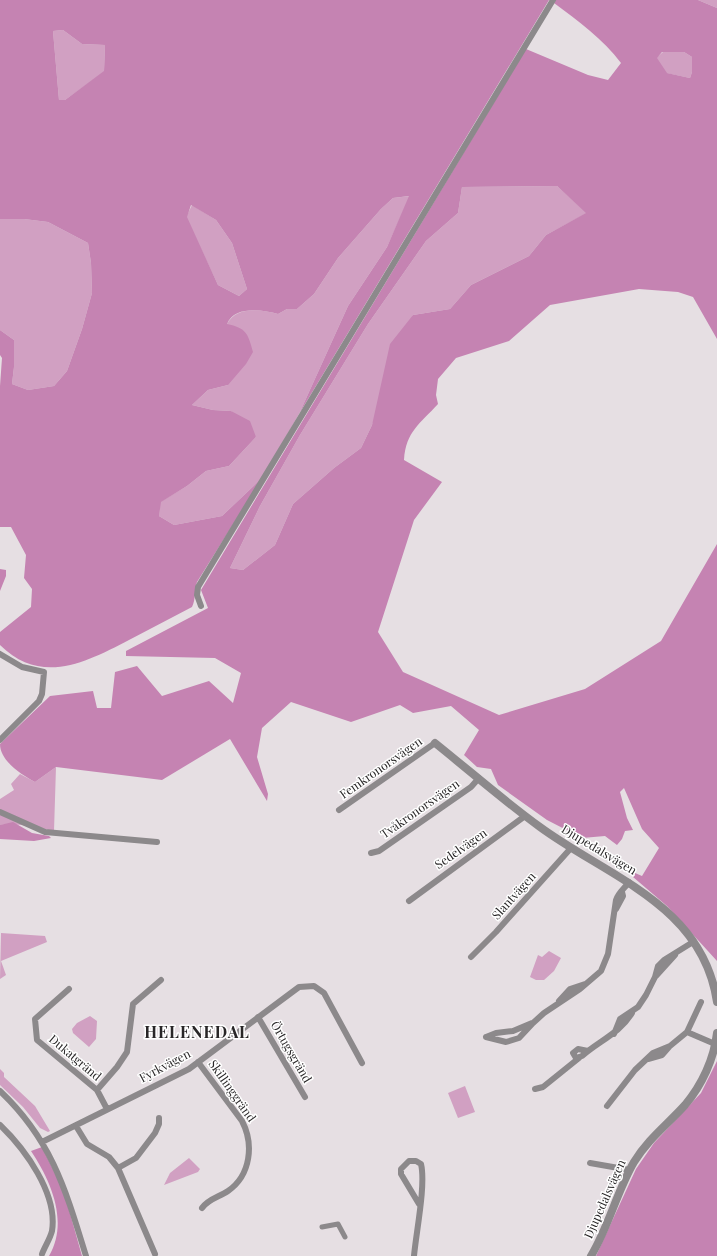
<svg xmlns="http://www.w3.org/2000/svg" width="717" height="1256" viewBox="0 0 717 1256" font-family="'Playfair Display',serif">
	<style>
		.green { fill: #d1a0c2 }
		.forest { fill: #c583b2; fill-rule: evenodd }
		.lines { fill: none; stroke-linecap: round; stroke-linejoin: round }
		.pedestrian { stroke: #8c898b; stroke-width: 5 }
		.minor { stroke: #8c898b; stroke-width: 6 }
		.tertiary { stroke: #8c898b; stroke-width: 8 }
		.labels { text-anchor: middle; stroke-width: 3; stroke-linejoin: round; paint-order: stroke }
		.street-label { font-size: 12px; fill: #282627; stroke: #fff }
		.district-label { font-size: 16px; font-weight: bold; letter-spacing: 1px; fill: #282627; stroke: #fff }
	</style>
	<rect width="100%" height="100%" fill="#e6dfe3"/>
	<path class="green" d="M698 0H717V8Z
		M63 30 82 44 105 45 104 72 65 100H59L53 31Z
		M663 52H684L692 57V72L690 78 666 73 656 58Z
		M557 186 587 213 546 235 529 256 471 285 450 309 413 315 372 425 361 448 334 468 293 504 275 545 243 570 230 568 260 506 300 435 368 324 426 241 458 213 462 187Z
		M410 196 387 247 348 306 299 414 262 478 222 516 174 525 159 516 160 502 187 486 206 471 229 466 256 437 231 411 213 410 192 405 208 390 228 385 227 324C236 306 261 309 278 314L287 309H297L314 294 338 258 381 209 393 198Z
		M192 205 216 220 232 243 247 289 239 296 218 285 186 217Z
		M0 219H24L48 222 88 243 91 263 92 293 82 329 67 371 54 386 28 390 12 384 14 367V340L0 330Z
		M56 767 54 831C37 828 17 822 0 825V799L14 790 11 784 20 774 35 782Z
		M1 933 45 936 47 942 1 961 6 975 0 979Z
		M549 951 561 958 554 971 544 980H536L530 977 538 955 542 957Z
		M90 1016 97 1021 96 1039 89 1047 73 1033 72 1029 77 1023Z
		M0 1069 4 1073V1077L35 1106 50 1131 48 1132 40 1128 23 1107 0 1085Z
		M465 1086 475 1112 458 1118 448 1093Z
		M189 1158 200 1169 198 1172 164 1185 170 1173Z"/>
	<path class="forest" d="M0 0H549L299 414 348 306 387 247 409 196 393 198 381 209 338 258 314 294 297 309H287L278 314C261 309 234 306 227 324 246 328 248 333 253 352L246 364 228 385 208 390 192 405 213 410 231 411 250 421 256 437 229 466 206 471 187 486 161 502 159 516 174 525 222 516 262 478 197 582C194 591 196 599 192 607 171 618 150 629 129 640 87 662 41 686 0 645V632L31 607 32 589 24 578 26 555 11 527H0V386L2 358 0 355V330L14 340V367L12 384 28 390 54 386 67 371 82 329 92 293 91 263 88 243 48 222 24 219H0ZM63 30 82 44 105 45 104 71 65 100H59L53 31ZM191 205 216 220 232 243 247 289 239 296 218 285 187 217Z
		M556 0H698L717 8V339L693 297 678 292 639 289 550 305 509 341 456 358 438 379 436 395 438 404C420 424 406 431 404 460L442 482 414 520 378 632 403 672 499 715 585 689 661 641 717 544V961L667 906 633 877 635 873 642 876 659 848 642 829 624 788 620 792 627 818 633 830 625 831 622 839 617 845 605 836 582 838 547 820 498 785 491 769 477 767 464 755 479 730 451 706 413 713 400 705 351 722 291 702 262 728 257 757 268 794 267 801 230 739 162 780 56 767 35 782C22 775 0 761 0 744L50 696 93 691 97 708H111L115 672 137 666 162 696 209 681 233 703 241 673 215 658 126 656V651L208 608 201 590 526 49 588 75 608 80 621 63C603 39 578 21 554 3ZM662 52H684L692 57V72L690 78 667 73 657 58ZM557 186 586 213 546 235 529 256 471 285 450 309 413 315 390 344 372 425 361 448 334 468 293 504 275 545 243 570 230 568 260 506 300 435 368 324 426 241 458 213 462 187Z
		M0 569 6 570V576L0 591Z
		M13 822 32 833 49 836 51 838 34 841 0 839V825Z
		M717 1061V1256H596L636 1169 654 1143 701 1093Z
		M42 1147 64 1192 82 1256H49C69 1222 51 1181 31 1151Z"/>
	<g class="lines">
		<path class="pedestrian" d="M322 1227 338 1224 345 1237"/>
		<path class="minor" d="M201 606 197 595 198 587 553 0
			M0 654 22 667 44 672 42 694 39 701 0 740
			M339 810 435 743
			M0 812 45 832 157 842
			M371 853 379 851 471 787 479 778
			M409 901 525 816
			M616 909 623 896 622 892
			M471 957 496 932 571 848
			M656 976 675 955
			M69 989 35 1019 37 1040 97 1090 107 1109
			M559 1001 570 989 585 984
			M258 1017 305 1097
			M687 1032 715 1044
			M614 1034 620 1019 638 1007 646 995 655 977 658 966 664 960 693 942
			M486 1037 506 1042 519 1038 533 1023 544 1013 580 989 601 971 608 954 616 900C618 893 625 888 629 882
			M486 1037 496 1033 513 1031 532 1023
			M588 1051 578 1049 573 1053 576 1058 582 1056C599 1041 620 1033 632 1013
			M648 1059 662 1055 669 1047
			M198 1062 242 1121C254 1144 251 1175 228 1191 219 1197 208 1199 202 1208
			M535 1089 543 1087 579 1058
			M97 1090 117 1067 127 1052 133 1004 161 980
			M0 1091C52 1140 66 1191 86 1256
			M607 1106 635 1070 653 1053 670 1046 687 1032 701 1002
			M0 1125C25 1149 58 1194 52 1231 50 1239 45 1246 42 1254
			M76 1126 87 1144 109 1157 118 1168 155 1254
			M42 1142 189 1069 299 987 314 986 324 993 362 1063
			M590 1163 630 1170
			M118 1168 136 1158 155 1133 159 1124V1118
			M414 1256C416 1233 426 1185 421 1164L416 1161H409L401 1169V1174L419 1204"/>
		<path class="tertiary" d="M435 743C470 771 504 801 540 827 608 877 703 905 717 1002
			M591 1256C609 1226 617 1191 634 1162 648 1139 668 1124 685 1105 702 1085 714 1059 717 1033"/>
	</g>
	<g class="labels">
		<g class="street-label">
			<text transform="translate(381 768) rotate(-35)" y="4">Femkronorsvägen</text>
			<text transform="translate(420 809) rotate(-35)" y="4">Tvåkronorsvägen</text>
			<text transform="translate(461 849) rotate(-35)" y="4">Sedelvägen</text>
			<text transform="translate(599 850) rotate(31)" y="4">Djupedalsvägen</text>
			<text transform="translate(514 896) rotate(-48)" y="4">Slantvägen</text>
			<text transform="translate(291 1052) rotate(60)" y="4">Örtugsgränd</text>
			<text transform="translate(75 1058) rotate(40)" y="4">Dukatgränd</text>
			<text transform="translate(165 1066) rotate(-28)" y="4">Fyrkvägen</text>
			<text transform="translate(232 1091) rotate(55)" y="4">Skillinggränd</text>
			<text transform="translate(605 1199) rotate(-66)" y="4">Djupedalsvägen</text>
		</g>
		<g class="district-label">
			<text x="197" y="1038">HELENEDAL</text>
		</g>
	</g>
</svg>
